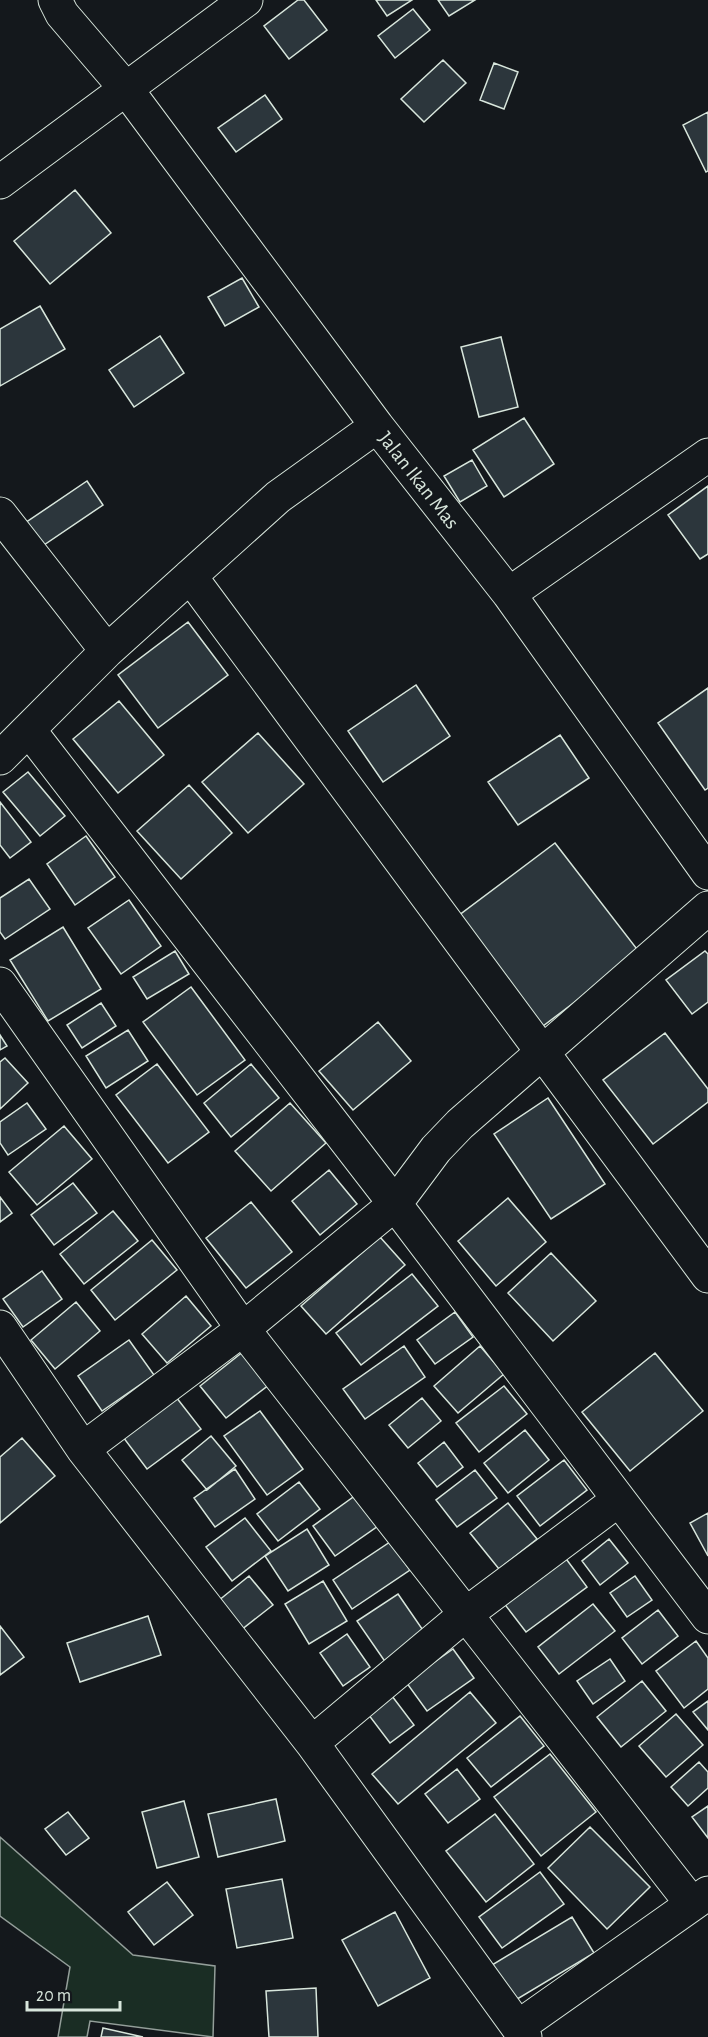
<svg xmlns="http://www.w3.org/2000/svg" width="708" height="2037" viewBox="0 0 708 2037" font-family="'Alegreya Sans',sans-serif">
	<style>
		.green { fill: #1a2d24; stroke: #939e99; stroke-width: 1.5 }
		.building { fill: #2c363c; stroke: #d8e6dc; stroke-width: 1.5 }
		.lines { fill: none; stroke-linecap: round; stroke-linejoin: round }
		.minor-casing { stroke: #d8e6dc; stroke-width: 35 }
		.minor { stroke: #14181c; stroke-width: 33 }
		.labels { text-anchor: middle; stroke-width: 4.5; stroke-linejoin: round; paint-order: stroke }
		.street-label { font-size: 21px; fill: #d8e6dc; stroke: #14181c }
	</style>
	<rect width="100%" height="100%" fill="#14181c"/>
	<path class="green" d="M0 1837 133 1955 215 1966 213 2037 90 2021 87 2037H58L70 1967 0 1916Z"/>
	<path class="building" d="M298 0H304L327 30 289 59 264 26Z
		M376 0H412L387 16Z
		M438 0H475L449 16Z
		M413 9 430 30 395 58 378 36Z
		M443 60 466 83 424 122 401 99Z
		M494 63 518 72 504 109 480 100Z
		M265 95 282 119 236 152 218 128Z
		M708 112V171L706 172 683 125Z
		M75 190 111 233 50 284 14 241Z
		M242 278 259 307 225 326 208 297Z
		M40 306 65 349 0 386V329Z
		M160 336 184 373 134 407 109 370Z
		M501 337 518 407 479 417 461 347Z
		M524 418 554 464 504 497 473 450Z
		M472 460 487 486 460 502 444 476Z
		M87 481 103 505 38 549 22 525Z
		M708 486V554L700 559 668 515Z
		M188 622 228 675 158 728 118 675Z
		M416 685 450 736 383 782 348 731Z
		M708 688V788L705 790 658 723Z
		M119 701 164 755 118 793 73 739Z
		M258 733 304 784 248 833 202 782Z
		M560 735 589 778 518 825 488 782Z
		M28 772 65 816 40 836 3 792Z
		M189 785 232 833 181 879 137 831Z
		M0 802 31 842 10 858 0 845Z
		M86 836 115 877 75 905 47 864Z
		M555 843 640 953 543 1026 458 916Z
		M29 879 50 909 5 939 0 932V898Z
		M129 900 161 946 121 974 88 928Z
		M63 927 101 989 48 1021 10 960Z
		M175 951 189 974 147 999 133 977Z
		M705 951 708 954V1002L692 1014 666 980Z
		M191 987 245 1060 197 1095 143 1022Z
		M101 1003 116 1026 82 1048 67 1025Z
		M378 1022 411 1061 353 1110 319 1071Z
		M128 1030 148 1061 106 1088 86 1056Z
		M665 1033 708 1089V1102L653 1144 603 1080Z
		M0 1035 7 1046 0 1050Z
		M5 1058 28 1083 0 1109V1062Z
		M157 1064 209 1132 168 1163 116 1095Z
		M251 1064 279 1098 231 1137 204 1103Z
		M548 1098 605 1184 551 1219 494 1134Z
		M27 1103 46 1129 8 1155 0 1143V1122Z
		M290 1103 326 1143 271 1191 235 1151Z
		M64 1126 92 1159 37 1205 9 1172Z
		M329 1170 357 1204 320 1235 292 1201Z
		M73 1183 97 1213 54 1245 31 1215Z
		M0 1197 12 1213 0 1222Z
		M508 1198 546 1242 496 1286 458 1241Z
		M251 1202 292 1252 246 1288 206 1238Z
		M113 1211 138 1241 84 1284 60 1254Z
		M380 1237 405 1265 326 1334 301 1306Z
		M152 1240 177 1270 115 1320 91 1290Z
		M551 1253 596 1301 553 1341 508 1293Z
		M42 1271 62 1299 23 1327 3 1299Z
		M412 1274 438 1306 361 1365 336 1333Z
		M186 1296 211 1326 167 1363 142 1334Z
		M76 1302 100 1331 55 1369 31 1340Z
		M455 1312 473 1337 435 1364 417 1340Z
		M129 1340 154 1375 102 1411 78 1376Z
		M404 1346 425 1377 365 1419 343 1389Z
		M480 1346 504 1374 458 1413 434 1386Z
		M244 1351 270 1384 226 1418 200 1386Z
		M655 1353 703 1411 630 1471 582 1412Z
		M504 1386 527 1414 479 1452 456 1423Z
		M176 1397 201 1429 147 1469 123 1437Z
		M422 1398 441 1421 408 1448 389 1425Z
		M260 1411 303 1469 267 1495 224 1436Z
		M525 1430 549 1460 508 1493 484 1463Z
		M211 1436 236 1466 207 1490 182 1460Z
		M22 1438 55 1476 0 1523V1457Z
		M444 1442 463 1467 437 1487 418 1463Z
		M564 1460 587 1490 540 1526 517 1496Z
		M235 1469 255 1499 215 1527 194 1498Z
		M475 1470 497 1498 457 1527 436 1500Z
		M299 1482 320 1509 278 1541 257 1514Z
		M356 1495 378 1526 335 1556 313 1526Z
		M508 1503 537 1539 499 1569 470 1533Z
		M708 1513V1556L690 1523Z
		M245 1518 271 1551 232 1581 206 1547Z
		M307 1529 329 1565 288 1591 265 1556Z
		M609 1539 628 1563 600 1585 582 1561Z
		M390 1542 410 1570 352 1609 333 1580Z
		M564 1556 587 1587 526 1632 503 1602Z
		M249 1576 273 1605 236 1634 213 1605Z
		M635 1576 652 1600 627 1617 610 1593Z
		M323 1581 347 1621 309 1644 285 1604Z
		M398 1594 427 1636 386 1663 357 1621Z
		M593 1604 615 1631 559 1674 538 1647Z
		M658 1610 678 1636 642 1664 622 1638Z
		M148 1616 161 1655 80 1682 67 1643Z
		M0 1626 24 1657 0 1675Z
		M347 1634 370 1667 343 1686 320 1653Z
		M696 1641 708 1658V1689L684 1708 656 1671Z
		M453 1649 474 1678 427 1711 406 1682Z
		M610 1659 625 1681 593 1704 577 1681Z
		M642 1681 666 1711 621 1747 597 1717Z
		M470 1692 496 1723 398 1804 372 1774Z
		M392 1696 414 1725 390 1743 368 1714Z
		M708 1701V1730L693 1712Z
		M676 1714 703 1745 666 1777 639 1746Z
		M520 1716 544 1746 491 1787 467 1758Z
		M550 1754 596 1812 541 1856 494 1797Z
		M699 1762 708 1772V1788L688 1806 671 1787Z
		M457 1769 480 1799 448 1823 425 1794Z
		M276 1799 285 1841 218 1857 208 1814Z
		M184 1801 199 1857 157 1868 142 1812Z
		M708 1806V1838L692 1817Z
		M68 1812 89 1838 66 1855 45 1829Z
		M495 1814 534 1864 486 1902 446 1851Z
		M590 1827 650 1887 607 1929 548 1868Z
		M540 1872 564 1904 502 1948 479 1917Z
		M282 1879 293 1938 237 1948 226 1889Z
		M167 1882 193 1915 154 1945 128 1912Z
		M395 1912 430 1978 378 2006 342 1940Z
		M572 1917 594 1953 514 2001 492 1965Z
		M316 1988 318 2037H269L266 1991Z
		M103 2028 143 2037H101Z"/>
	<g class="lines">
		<g class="minor-casing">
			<path id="minor" d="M55 0 62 14 127 90 377 426 509 594 708 873
				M0 182 246 0
				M0 514 107 651
				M190 576 708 1276
				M509 594 708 455
				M29 730 395 1204 708 1617
				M0 758 107 651 278 497 377 426
				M0 984 243 1329 692 1904
				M0 1327 83 1449 312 1743 525 2037
				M83 1449 243 1329 395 1204 436 1149 460 1124 708 908
				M312 1743 466 1614 617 1501
				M518 2027 708 1893"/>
		</g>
		<use href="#minor" class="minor"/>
	</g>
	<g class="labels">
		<g class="street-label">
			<text transform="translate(419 480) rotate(52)" y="7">Jalan Ikan Mas</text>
		</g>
	</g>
	<path d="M27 2001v9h93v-9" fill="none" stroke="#d8e6dc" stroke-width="3"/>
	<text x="36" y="2001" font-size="18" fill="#d8e6dc" stroke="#14181c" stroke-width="4.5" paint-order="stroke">20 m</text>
</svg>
